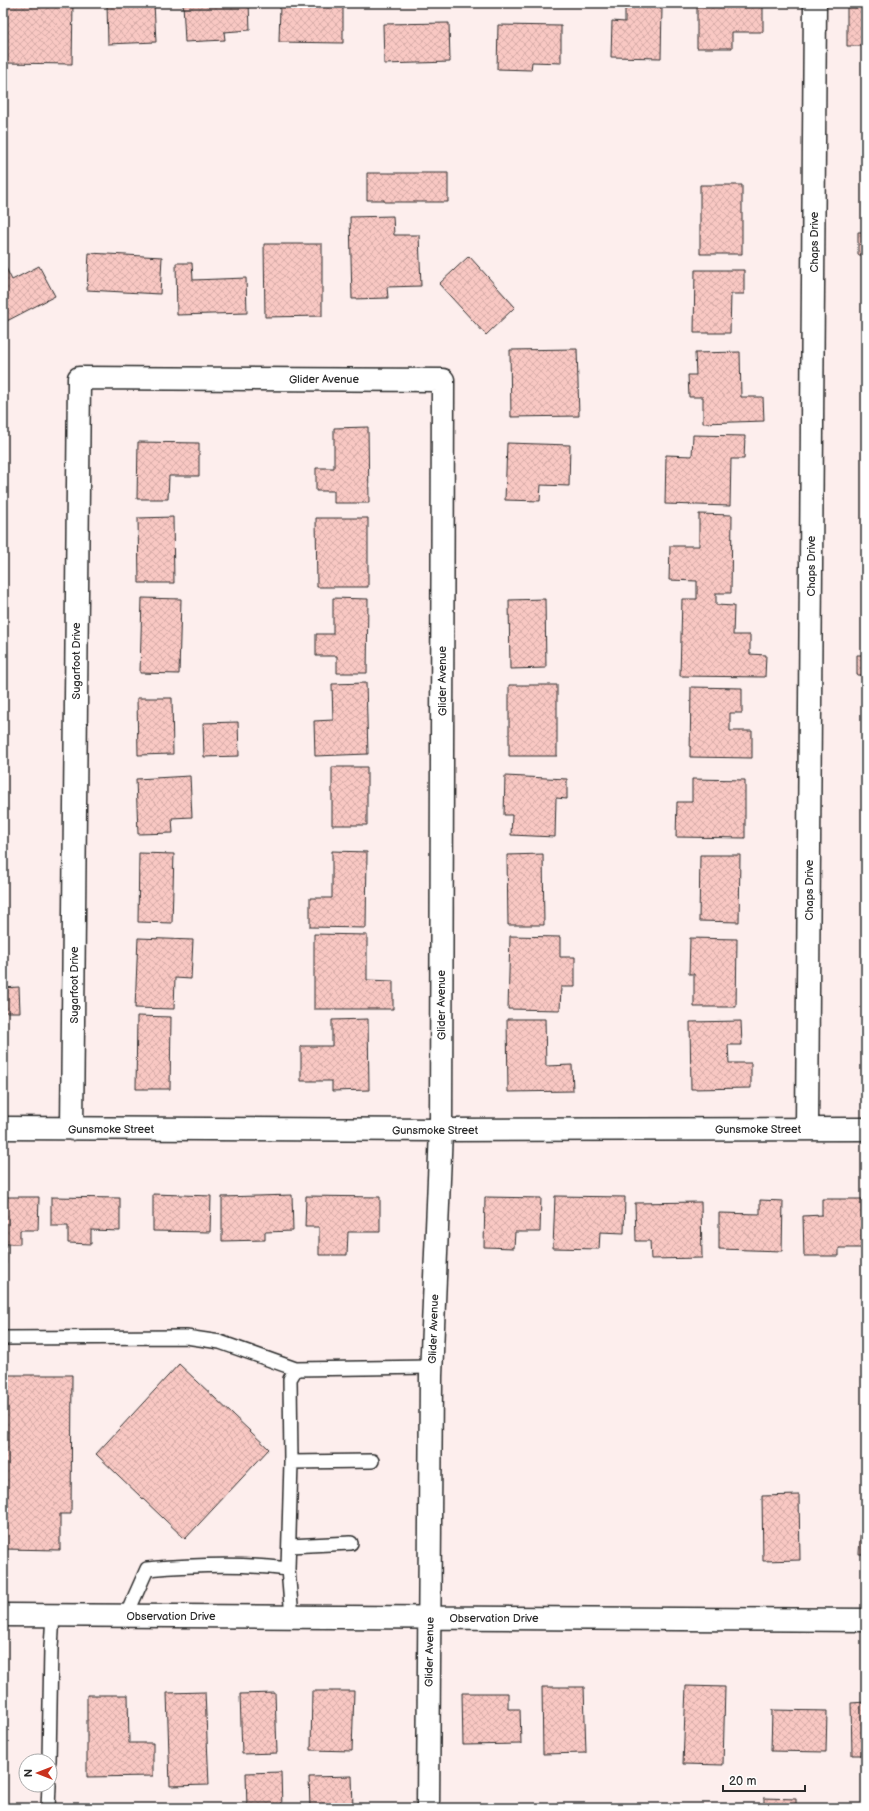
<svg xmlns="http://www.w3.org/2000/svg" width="869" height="1811" viewBox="0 0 869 1811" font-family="'Balsamiq Sans',sans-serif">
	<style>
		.building { fill: url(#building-cross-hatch); stroke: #2b2b2b }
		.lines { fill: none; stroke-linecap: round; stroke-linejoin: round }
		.service-casing { stroke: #2b2b2b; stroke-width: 16 }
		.minor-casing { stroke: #2b2b2b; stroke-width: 25 }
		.service { stroke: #fff; stroke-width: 13 }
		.minor { stroke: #fff; stroke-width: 22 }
		.labels { text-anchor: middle; stroke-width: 3.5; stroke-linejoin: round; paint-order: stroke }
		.street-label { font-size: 11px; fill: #2b2b2b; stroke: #fff }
	</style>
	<defs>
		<pattern id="building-cross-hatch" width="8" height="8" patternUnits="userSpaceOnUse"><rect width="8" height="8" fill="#f9c8c3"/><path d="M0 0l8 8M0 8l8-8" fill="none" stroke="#d6aca8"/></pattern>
	</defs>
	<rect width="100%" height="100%" fill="#fdeeed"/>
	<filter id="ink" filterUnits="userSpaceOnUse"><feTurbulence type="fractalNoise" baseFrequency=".025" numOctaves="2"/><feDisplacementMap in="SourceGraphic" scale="8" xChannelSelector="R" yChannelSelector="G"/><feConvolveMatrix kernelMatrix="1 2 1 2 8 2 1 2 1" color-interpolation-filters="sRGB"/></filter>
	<g filter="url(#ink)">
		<path class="building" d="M5 3H73L72 64 5 63Z
			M154 3 156 42 108 44 107 4Z
			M183 3H249L250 30 224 32 225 40 185 42Z
			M697 3H763V32H732V48H697Z
			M847 3H866V46H847Z
			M280 5 343 6V43L279 42Z
			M625 6 662 7 661 58 611 57 612 21 625 22Z
			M449 23 450 62 384 64 383 24Z
			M498 25 561 26V63L532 62 531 70 497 69Z
			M367 173H448V202H384V200H367Z
			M700 185H742V254H700Z
			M393 216 394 235H419L421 286 387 287 388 298 352 299 350 217Z
			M858 232H866V255H858Z
			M264 244H322V316L265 317Z
			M89 253 162 257 160 294 87 290Z
			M469 256 515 307 486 335 439 284Z
			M3 262 12 280 39 266 55 296 3 323Z
			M176 263H192L193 280 246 278 247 313 177 315Z
			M695 270H744V294H731L730 333H694Z
			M577 349 579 416 511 417 510 350Z
			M740 352 741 397H763L764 421 703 423V397H689L688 375H696L695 353Z
			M368 427 369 503H334V491H316V468H334V428Z
			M693 435 745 436 744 459H731L730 506 665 504 666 455 692 456Z
			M138 442 199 443V476H169L168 499H137Z
			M507 443 570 445 569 486 541 485 540 501 505 500Z
			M699 514 732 515 731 593H716V605L734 606 733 635H750V654L766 655 765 677 680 676 682 599H697V581L669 580 670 546H699Z
			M173 517 174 583H139L138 518Z
			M316 518H368V587H317Z
			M142 598 181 599 179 674 140 673Z
			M333 598 368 599 367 673H337V656H316V634H333Z
			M545 599 546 668 510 669 509 600Z
			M857 655H866V675H857Z
			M366 683 368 754 315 756 314 721 333 720 332 684Z
			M509 685H557V756H509Z
			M691 687 742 688V713H730V731H752V758L690 757Z
			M137 698H172L173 754 138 755Z
			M238 722 239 756 204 757 203 723Z
			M332 767H367V825H332Z
			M190 776 192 817 172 818 173 833 138 834 136 779Z
			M505 776 567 779V799L556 798 555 837 511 835 512 815H504Z
			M692 779 745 780V838L676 837 677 802H692Z
			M332 851 367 852 366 928 310 927V898H332Z
			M139 853 174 854 172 923 138 922Z
			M543 854 544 925H508L507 855Z
			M700 855H740L739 922 699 921Z
			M314 934 367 935V980L393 981V1009H314Z
			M510 936 560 937V957H575V987H561L560 1010 508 1009Z
			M138 938 193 940 191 979 175 978 174 1009 135 1008Z
			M690 938 737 939 736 1007H694V974H689Z
			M19 987 20 1012H3V988Z
			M137 1016 171 1017 170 1089H136Z
			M368 1019 369 1090 332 1091V1081H301V1046H332V1020Z
			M507 1019H545L546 1066 572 1065 573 1091 508 1092Z
			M741 1021 742 1045H728L729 1063H751V1088L691 1089 690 1022Z
			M153 1194 211 1196 210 1232 153 1231Z
			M292 1195 293 1231 265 1232V1240L222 1241V1197Z
			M306 1196 380 1197V1232H348L347 1255H319V1227H305Z
			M555 1196 625 1197 624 1233 600 1232 599 1249 553 1248Z
			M3 1197H39L38 1230H20V1244H6V1264H3Z
			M51 1197 120 1198V1231L91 1230V1244L68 1243V1226H51Z
			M485 1197 541 1198 540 1232H515L514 1248 484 1247Z
			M822 1199H862V1248H839V1256H804L803 1216 822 1215Z
			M760 1200 783 1201 782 1251 719 1249V1213L760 1214Z
			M701 1202 702 1258 651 1259 650 1241H636L635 1203Z
			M179 1364 269 1449 185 1539 96 1454Z
			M3 1375H72L71 1514H60V1550L3 1549Z
			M799 1495 800 1560 763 1561 762 1496Z
			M862 1504H866V1554H859Z
			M686 1686 725 1687 723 1765 683 1764Z
			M542 1687H584L586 1753 543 1754Z
			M312 1691H354L352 1751 311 1750Z
			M205 1692 209 1785 170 1786 167 1693Z
			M275 1693 277 1753 242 1754 240 1694Z
			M462 1693H508V1709H520L521 1744 463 1745Z
			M87 1695H128L129 1743H153V1776L87 1777Z
			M866 1702V1755H852L851 1703Z
			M772 1710 827 1711 826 1752 771 1751Z
			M281 1772 282 1808H247L246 1773Z
			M352 1776 353 1808H310L309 1777Z
			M764 1798 796 1799V1808H764Z"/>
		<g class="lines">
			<g class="service-casing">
				<path id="service" d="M3 1338 186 1337 220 1342 296 1369
					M291 1462 372 1461
					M289 1546 351 1543
					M288 1569 291 1462 290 1379 296 1369 431 1367
					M126 1616 147 1569C193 1565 241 1563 288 1569L292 1617
					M49 1761 51 1648 53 1615
					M48 1808 49 1785"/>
			</g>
			<g class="minor-casing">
				<path id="minor" d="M3 1128 441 1130 866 1129
					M807 1128 815 3
					M72 1129 79 378 443 380 441 1130 431 1376 428 1808
					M3 1615 866 1620"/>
			</g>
			<use href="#service" class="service"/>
			<use href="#minor" class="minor"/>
		</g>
	</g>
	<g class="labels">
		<g class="street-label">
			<text transform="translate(814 242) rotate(-90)" y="4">Chaps Drive</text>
			<text x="324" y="383">Glider Avenue</text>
			<text transform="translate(811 566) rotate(-90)" y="4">Chaps Drive</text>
			<text transform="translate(76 661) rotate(-90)" y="4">Sugarfoot Drive</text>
			<text transform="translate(442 681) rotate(-90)" y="4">Glider Avenue</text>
			<text transform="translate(809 890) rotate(-90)" y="4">Chaps Drive</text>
			<text transform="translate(74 985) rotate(-90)" y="4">Sugarfoot Drive</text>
			<text transform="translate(441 1005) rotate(-90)" y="4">Glider Avenue</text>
			<text x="111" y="1133">Gunsmoke Street</text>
			<text x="758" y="1133">Gunsmoke Street</text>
			<text x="435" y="1134">Gunsmoke Street</text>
			<text transform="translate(433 1329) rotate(-88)" y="4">Glider Avenue</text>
			<text x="171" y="1620">Observation Drive</text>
			<text x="494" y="1622">Observation Drive</text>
			<text transform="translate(429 1652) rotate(-89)" y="4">Glider Avenue</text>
		</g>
	</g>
	<rect width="869" height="1811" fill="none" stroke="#fff" stroke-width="16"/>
	<rect x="8" y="8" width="853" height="1795" fill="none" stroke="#2b2b2b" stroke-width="1.5" filter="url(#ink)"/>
	<g transform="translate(38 1773) rotate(270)"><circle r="19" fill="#ffffff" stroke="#aaaaaa"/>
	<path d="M0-3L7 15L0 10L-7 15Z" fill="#c8321e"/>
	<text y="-6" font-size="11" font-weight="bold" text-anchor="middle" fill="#2b2b2b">N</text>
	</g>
	<path d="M723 1785v6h82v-6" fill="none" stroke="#2b2b2b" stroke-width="2"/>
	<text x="729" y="1785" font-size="12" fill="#2b2b2b" stroke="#ffffff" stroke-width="3" paint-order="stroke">20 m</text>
</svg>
